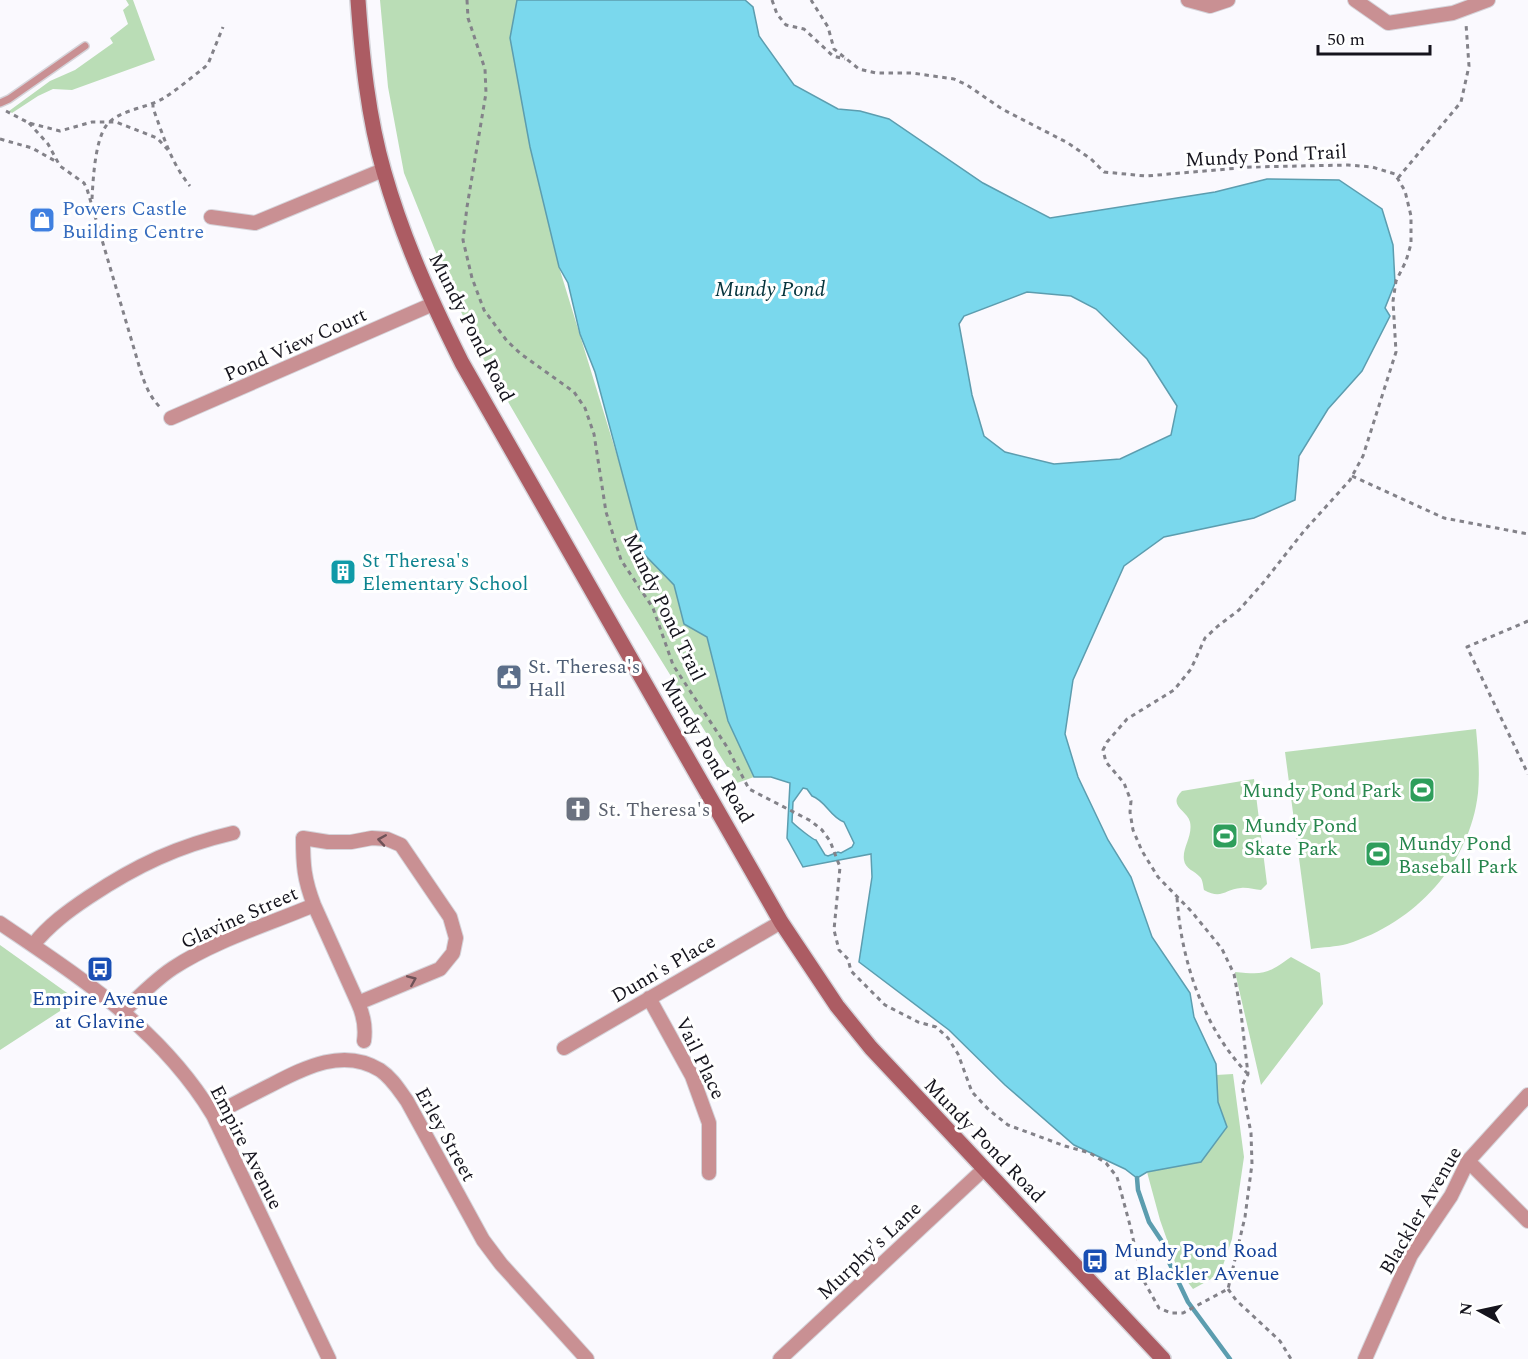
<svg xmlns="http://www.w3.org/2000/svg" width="1528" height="1359" viewBox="0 0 1528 1359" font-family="Spectral,serif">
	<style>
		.green { fill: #baddb6 }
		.water { fill: #7ad8ed; stroke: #5c9daf; stroke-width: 1.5; fill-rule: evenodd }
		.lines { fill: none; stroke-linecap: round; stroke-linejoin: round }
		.stream { stroke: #5c9daf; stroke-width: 4.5 }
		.lane-casing { stroke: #d5d4da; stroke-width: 10 }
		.street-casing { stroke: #d5d4da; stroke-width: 16 }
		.secondary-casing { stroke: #d5d4da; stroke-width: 18 }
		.path { stroke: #838289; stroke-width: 3; stroke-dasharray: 4.5 4.5; stroke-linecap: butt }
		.lane { stroke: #c99093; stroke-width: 7 }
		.street { stroke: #c99093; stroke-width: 14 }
		.secondary { stroke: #ac5c63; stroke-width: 15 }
		.oneway { stroke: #6f5258 }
		.labels { text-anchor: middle; stroke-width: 6; stroke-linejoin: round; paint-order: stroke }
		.street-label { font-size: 20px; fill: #15141d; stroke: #fff }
		.shop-label { font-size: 20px; fill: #366cbe; stroke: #fff; text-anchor: start }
		.culture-label { font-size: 20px; fill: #0d838f; stroke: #fff; text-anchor: start }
		.service-label { font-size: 20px; fill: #4e5e75; stroke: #fff; text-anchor: start }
		.leisure-label { font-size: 20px; fill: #27864d; stroke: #fff; text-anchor: start }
		.worship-label { font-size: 20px; fill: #5b616d; stroke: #fff; text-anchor: start }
		.transit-label { font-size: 20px; fill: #164399; stroke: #fff }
		.water-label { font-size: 21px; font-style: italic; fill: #05343d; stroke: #fff }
	</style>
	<rect width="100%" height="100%" fill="#faf9fe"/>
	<path class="green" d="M126 0H133L155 60 72 90 53 89 38 96 12 113 9 111 50 81 75 70 113 43 110 38 128 24 123 10 129 5Z
		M380 0H518L559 267 631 501 644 553 674 585 684 624 707 637 728 721 754 777 737 783 622 597 486 364 453 295 404 173 388 87Z
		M1476 729C1478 750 1480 772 1478 793 1470 864 1415 923 1347 944 1336 947 1323 947 1311 949L1285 752Z
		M1254 779 1267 884 1261 890C1255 890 1247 887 1241 888 1225 889 1222 900 1204 890 1203 886 1203 880 1200 877 1195 871 1185 869 1184 860 1182 848 1193 836 1190 822 1187 810 1167 806 1182 791Z
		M0 945 77 1000 0 1050Z
		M1291 957 1320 973 1323 1004 1261 1085 1235 972C1265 975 1267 974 1291 957Z
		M1233 1074 1244 1157 1232 1239 1220 1274 1193 1289 1177 1268 1160 1220 1147 1172 1201 1162 1227 1127 1218 1102 1216 1075Z"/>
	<path class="water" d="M517 0H745L753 7 759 36 794 85 838 109 860 111 889 119 983 183 1050 218 1215 192 1267 179 1339 180 1382 209 1393 245 1395 283 1385 308 1390 316 1362 371 1328 409 1299 456 1295 500 1254 518 1164 537 1124 566 1073 680 1065 734 1078 777 1108 840 1131 877 1152 937 1190 993 1194 1017 1216 1064 1218 1102 1227 1127 1201 1162 1147 1172 1137 1178 1125 1169 1074 1145 1005 1085 949 1030 859 962 872 877 871 854 803 867 787 838 790 783 771 777H754L728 721 707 637 684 624 674 585 644 554 595 372 580 334 568 283 559 267 530 147 510 38ZM1027 292 1071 296 1096 309 1147 359 1177 406 1171 435 1120 459 1054 464 1005 452 984 436 972 395 959 324 964 316ZM803 788 807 789 812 796C826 801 830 817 844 822L854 843 852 847 841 853 838 852 828 856 825 855 816 840C813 840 796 826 792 822L793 802Z"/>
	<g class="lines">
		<path class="stream" d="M1137 1178 1138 1190 1149 1222 1165 1246 1168 1260 1188 1302 1230 1359"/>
		<g class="lane-casing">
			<path id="lane" d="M0 103 9 99 85 46"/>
		</g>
		<g class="street-casing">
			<path id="street" d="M1188 0 1210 6 1228 0
				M1355 0 1388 23 1453 13 1488 0
				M211 217 255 223 383 170
				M171 418 433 304
				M0 923C82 979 160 1028 213 1115L329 1359
				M33 945C49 925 68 911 89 897 137 865 178 846 233 833
				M649 998 692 1076 709 1123V1173
				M358 1003 440 969 453 953 456 938 450 917 401 845 387 839 372 838 351 842H328L303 838C303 865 304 879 314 905L358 1003C364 1016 366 1027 364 1041
				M124 1011C139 996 155 980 173 968 216 940 267 925 314 905
				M564 1048 781 922
				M213 1115C232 1105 251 1095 271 1085 304 1068 343 1047 380 1070 392 1078 399 1090 407 1101L483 1240 501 1264 587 1359
				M1468 1161 1528 1221
				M780 1359 984 1169
				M1365 1359 1411 1255 1451 1196 1468 1161 1528 1095"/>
		</g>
		<g class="secondary-casing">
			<path id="secondary" d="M358 0C362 57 368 117 384 172 403 239 431 301 462 363L781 922 837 1006 871 1048 1163 1359"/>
		</g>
		<path class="path" d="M467 0 468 18 485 69 486 93 467 207 463 240 472 278 484 310 507 341 521 354 574 392 585 408 594 434 606 512 621 560 653 608 673 665 727 747 749 789 811 821 822 830 830 841 840 867 834 930 839 950 848 959 851 971 885 1005 918 1022 936 1027 948 1038 958 1054 972 1092 989 1110 1008 1125 1065 1146 1090 1153 1106 1163 1117 1177 1131 1229 1141 1276 1159 1308 1171 1313H1183L1228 1289 1245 1217 1252 1164 1251 1133 1242 1086 1248 1074 1241 1013 1234 974 1222 949 1192 912 1158 877 1142 851 1133 830 1130 812 1131 801 1124 783 1106 762 1103 750 1107 742 1127 719 1174 690 1191 669 1205 638 1218 626 1239 610 1263 583 1304 531 1350 480 1363 456 1396 352 1393 301 1396 281 1406 261 1411 244V216L1405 191 1395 174 1372 167 1348 165 1251 167 1146 176 1104 172 1091 159 1068 143 1002 109 967 85 954 79 912 73H876L859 69 834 49 828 27 811 0
			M772 0 777 14 786 25 804 29 833 56 845 59
			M153 103V108C163 135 171 163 190 186
			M6 111 29 123 60 131 92 122H116L157 138 169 151
			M29 123 48 144 60 166 84 183 87 189 140 369C145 385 150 398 162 409
			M0 139 32 148 57 162
			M1398 178 1461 102 1469 66 1466 24
			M92 199C93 180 95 141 106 126 117 110 148 108 164 98 178 89 192 77 205 67L208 64 223 27
			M1352 476 1444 518 1528 534
			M1528 621 1467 647 1528 774
			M1177 898C1181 960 1203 1027 1247 1073
			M1228 1289 1236 1300 1280 1341 1291 1359"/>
		<use href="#lane" class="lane"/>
		<use href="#street" class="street"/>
		<use href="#secondary" class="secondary"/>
	</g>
	<defs><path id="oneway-chevron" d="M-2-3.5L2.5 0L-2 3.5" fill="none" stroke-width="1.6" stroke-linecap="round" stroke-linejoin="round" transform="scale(1.5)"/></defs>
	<g class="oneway">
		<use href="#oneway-chevron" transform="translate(382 840) rotate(-171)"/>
		<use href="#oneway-chevron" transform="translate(412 980) rotate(-23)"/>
	</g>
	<defs>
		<g id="shop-square" transform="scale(1.35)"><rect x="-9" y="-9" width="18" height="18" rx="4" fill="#3f7fe0" stroke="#fff"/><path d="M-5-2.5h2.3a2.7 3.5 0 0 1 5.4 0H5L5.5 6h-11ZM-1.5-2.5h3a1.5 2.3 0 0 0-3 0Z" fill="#fff"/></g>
		<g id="building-square" transform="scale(1.35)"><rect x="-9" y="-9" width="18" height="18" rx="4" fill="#0f9aa8" stroke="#fff"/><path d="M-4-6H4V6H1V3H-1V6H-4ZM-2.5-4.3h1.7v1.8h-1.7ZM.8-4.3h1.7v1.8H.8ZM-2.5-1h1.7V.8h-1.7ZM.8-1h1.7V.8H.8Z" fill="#fff"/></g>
		<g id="civic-square" transform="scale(1.35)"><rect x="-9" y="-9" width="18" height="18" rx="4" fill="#5c6f8a" stroke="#fff"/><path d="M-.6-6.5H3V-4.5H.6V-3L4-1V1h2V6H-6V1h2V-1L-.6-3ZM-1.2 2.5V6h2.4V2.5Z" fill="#fff"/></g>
		<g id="stadium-square" transform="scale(1.35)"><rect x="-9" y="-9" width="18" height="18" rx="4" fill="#2e9e5b" stroke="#fff"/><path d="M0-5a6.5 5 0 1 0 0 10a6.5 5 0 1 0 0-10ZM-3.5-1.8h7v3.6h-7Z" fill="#fff"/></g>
		<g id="church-square" transform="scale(1.35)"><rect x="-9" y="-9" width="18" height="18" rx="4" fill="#6b7280" stroke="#fff"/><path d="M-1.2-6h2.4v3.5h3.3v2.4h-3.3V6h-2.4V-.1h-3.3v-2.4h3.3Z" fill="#fff"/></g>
		<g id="bus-square" transform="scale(1.35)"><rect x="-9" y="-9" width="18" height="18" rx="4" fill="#1a4fb4" stroke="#fff"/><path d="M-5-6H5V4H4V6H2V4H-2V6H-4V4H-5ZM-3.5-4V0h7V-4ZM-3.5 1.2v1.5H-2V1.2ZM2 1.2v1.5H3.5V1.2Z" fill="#fff"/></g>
	</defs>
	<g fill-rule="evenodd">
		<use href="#shop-square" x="42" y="220"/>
		<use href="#building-square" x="343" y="572"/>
		<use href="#civic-square" x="509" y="677"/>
		<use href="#stadium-square" x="1422" y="790"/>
		<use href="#church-square" x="578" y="809"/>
		<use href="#stadium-square" x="1225" y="836"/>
		<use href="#stadium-square" x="1378" y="854"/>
		<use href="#bus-square" x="100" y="969"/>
		<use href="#bus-square" x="1095" y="1261"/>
	</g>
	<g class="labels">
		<g class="street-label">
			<text transform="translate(1266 155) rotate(-3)" y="7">Mundy Pond Trail</text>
			<text transform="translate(472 327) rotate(63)" y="7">Mundy Pond Road</text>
			<text transform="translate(295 344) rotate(-24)" y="7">Pond View Court</text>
			<text transform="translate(665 607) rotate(64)" y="7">Mundy Pond Trail</text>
			<text transform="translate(708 750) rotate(60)" y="7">Mundy Pond Road</text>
			<text transform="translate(239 917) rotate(-24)" y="7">Glavine Street</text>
			<text transform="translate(663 968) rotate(-30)" y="7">Dunn's Place</text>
			<text transform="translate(701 1058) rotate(64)" y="7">Vail Place</text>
			<text transform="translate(446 1134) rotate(61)" y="7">Erley Street</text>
			<text transform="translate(985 1140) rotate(46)" y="7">Mundy Pond Road</text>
			<text transform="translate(247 1147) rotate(63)" y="7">Empire Avenue</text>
			<text transform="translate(1420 1210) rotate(-60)" y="7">Blackler Avenue</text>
			<text transform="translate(869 1250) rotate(-43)" y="7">Murphy's Lane</text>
		</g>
		<g class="shop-label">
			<text x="62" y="215">Powers Castle<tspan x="62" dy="23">Building Centre</tspan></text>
		</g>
		<g class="culture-label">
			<text x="362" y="567">St Theresa's<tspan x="362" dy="23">Elementary School</tspan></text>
		</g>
		<g class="service-label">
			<text x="528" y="673">St. Theresa's<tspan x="528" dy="23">Hall</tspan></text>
		</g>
		<g class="leisure-label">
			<text x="1402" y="797" text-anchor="end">Mundy Pond Park</text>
			<text x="1244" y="832">Mundy Pond<tspan x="1244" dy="23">Skate Park</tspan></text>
			<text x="1398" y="850">Mundy Pond<tspan x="1398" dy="23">Baseball Park</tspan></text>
		</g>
		<g class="worship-label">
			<text x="598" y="816">St. Theresa's</text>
		</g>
		<g class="transit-label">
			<text x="100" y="1005">Empire Avenue<tspan x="100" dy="23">at Glavine</tspan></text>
			<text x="1114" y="1257" text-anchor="start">Mundy Pond Road<tspan x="1114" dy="23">at Blackler Avenue</tspan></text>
		</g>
		<g class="water-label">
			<text x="770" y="296">Mundy Pond</text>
		</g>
	</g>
	<g transform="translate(1480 1311) rotate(278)" stroke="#ffffff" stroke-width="4.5" paint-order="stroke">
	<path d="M0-4.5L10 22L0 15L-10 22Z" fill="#15141d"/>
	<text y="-9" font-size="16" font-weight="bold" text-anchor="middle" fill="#15141d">N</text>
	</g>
	<path d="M1318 45v9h112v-9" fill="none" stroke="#15141d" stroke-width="3"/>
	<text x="1327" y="45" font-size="18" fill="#15141d" stroke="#ffffff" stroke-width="4.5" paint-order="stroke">50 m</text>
</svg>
